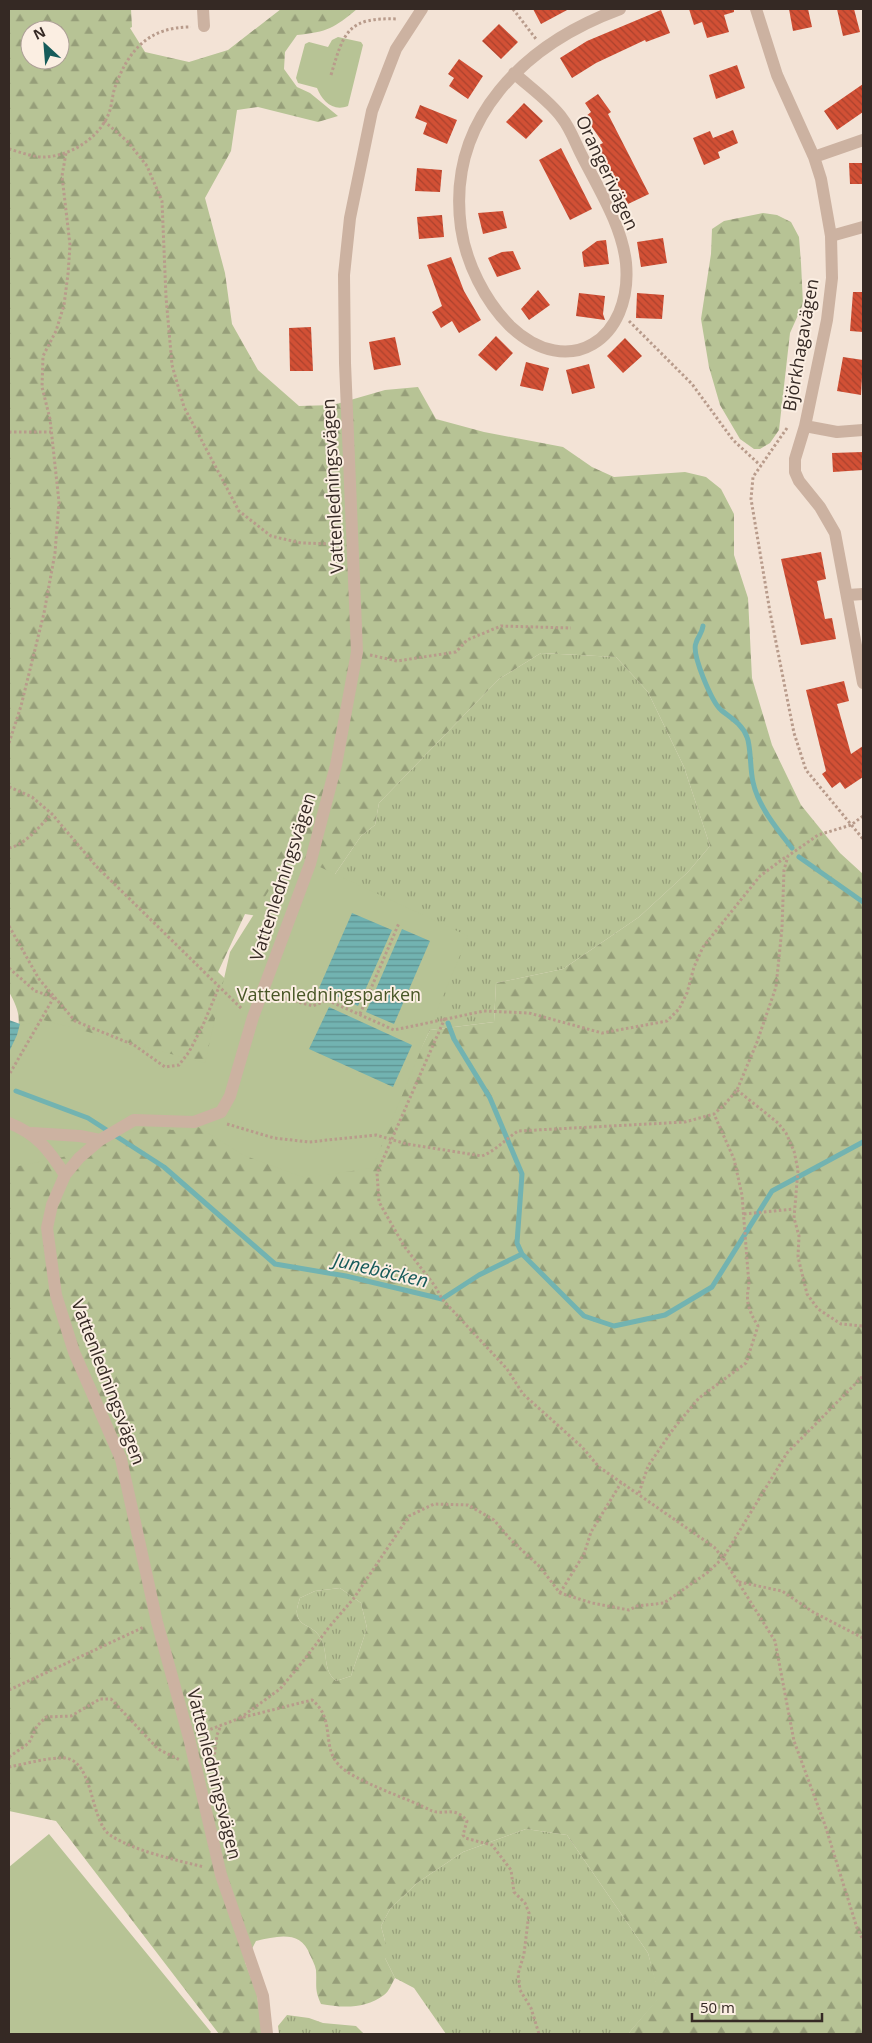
<svg xmlns="http://www.w3.org/2000/svg" width="872" height="2043" viewBox="0 0 872 2043" font-family="'Open Sans',sans-serif">
	<style>
		.grass { fill: url(#grass-tufts) }
		.forest { fill: url(#forest-firs); fill-rule: evenodd }
		.green { fill: #b7c395 }
		.water { fill: url(#water-rules) }
		.lines { fill: none; stroke-linecap: round; stroke-linejoin: round }
		.stream { stroke: #72b3b1; stroke-width: 5 }
		.building { fill: url(#building-back-hatch) }
		.path { stroke: #b89b8b; stroke-width: 3; stroke-dasharray: 2.5 2.5; stroke-linecap: butt }
		.minor { stroke: #ccb2a1; stroke-width: 12 }
		.labels { text-anchor: middle; stroke-width: 4; stroke-linejoin: round; paint-order: stroke }
		.street-label { font-size: 18px; fill: #352924; stroke: #fbeee2 }
		.park-label { font-size: 18px; fill: #485626; stroke: #fbeee2 }
		.water-label { font-size: 19px; font-style: italic; fill: #165b5a; stroke: #fbeee2 }
	</style>
	<defs>
		<pattern id="grass-tufts" width="24" height="20" patternUnits="userSpaceOnUse" patternTransform="scale(1.25)"><rect width="24" height="20" fill="#b7c395"/><path d="M3 7l-1-3M5 7V3M7 7l1-3M15 17l-1-3M17 17v-4M19 17l1-3" fill="none" stroke="#969e79"/></pattern>
		<pattern id="forest-firs" width="22" height="20" patternUnits="userSpaceOnUse" patternTransform="scale(1.25)"><rect width="22" height="20" fill="#b7c395"/><path d="M5 1l3.5 6h-7zM16 11l3.5 6h-7z" fill="#969e79"/></pattern>
		<pattern id="water-rules" width="6" height="5" patternUnits="userSpaceOnUse" patternTransform="scale(1.25)"><rect width="6" height="5" fill="#72b3b1"/><path d="M0 2.5h6" fill="none" stroke="#5e9290"/></pattern>
		<pattern id="building-back-hatch" width="6" height="6" patternUnits="userSpaceOnUse" patternTransform="scale(1.25)"><rect width="6" height="6" fill="#d25035"/><path d="M-1 5l2 2M0 0l6 6M5-1l2 2" fill="none" stroke="#ab422d"/></pattern>
	</defs>
	<rect width="100%" height="100%" fill="#f3e3d6"/>
	<path class="grass" d="M541 653 616 657 648 692 684 767 710 846 688 872 639 917 563 969 496 983 494 1022 430 1030 388 1117 331 880 361 836 375 825 379 803 499 679Z
		M340 1588 361 1603 367 1628 351 1676 336 1681C320 1668 331 1647 316 1632 309 1625 298 1625 297 1613 296 1609 299 1602 300 1598L315 1591Z
		M526 1829 567 1835 648 1953 660 1997 628 2034H446L414 1988 395 1978 385 1958V1941L381 1926 390 1909 417 1883 463 1852Z
		M287 2015 309 2018 323 2023 356 2026 364 2034H279L278 2026Z"/>
	<path class="forest" d="M9 9H131L132 27 130 28 145 52 189 62 228 50 281 9H357C334 28 328 32 297 35L285 52 284 69 297 87 310 93 338 116 318 122 258 107 237 110 231 151 205 198 225 273 232 324 258 370 299 406 333 405 385 390 418 387 436 419 484 432 563 447 592 467 614 477 685 472 706 477 721 489 734 514V555L748 598 752 678 772 745 801 805 840 853 863 874V2034H628L659 1997 648 1953 567 1835 526 1829 463 1852 417 1883 390 1909 381 1926 385 1941V1958L395 1978C392 1983 389 1992 384 1995 365 2009 343 2008 321 2004 314 1989 317 1985 316 1970 315 1965 312 1959 310 1955 301 1930 278 1936 256 1941L245 1962 257 1994 262 2034H219L56 1821 9 1811V1052C21 1028 23 1016 9 992ZM30 30H60V60H30ZM541 653 616 657 648 692 684 767 710 846 688 872 639 917 563 969 496 983 494 1022 430 1030 388 1117 331 880 361 836 375 825 379 803 499 679ZM245 914 270 918 244 997 218 972ZM340 1588 361 1603 367 1628 351 1676 336 1681C320 1668 331 1647 316 1632 309 1625 298 1625 297 1613 296 1609 299 1602 300 1598L315 1591Z
		M763 213 777 215 791 222 799 237 801 263 803 304 790 333 779 430 770 443 760 449H754L740 439 720 405 709 367 701 319 711 254 712 229 724 221Z"/>
	<path class="green" d="M338 37 361 42 363 45 348 106C333 112 322 101 317 88L298 83 296 78 305 44 309 42 328 47 332 40Z
		M292 854 468 936 372 1168 305 1178 243 1155 195 1125 172 1130 148 1125 63 1157 9 1168V1028L43 1020 205 1063 230 952Z
		M49 1834 211 2032 209 2034H9V1867Z"/>
	<path class="water" d="M352 913 392 930 358 1006 319 988Z
		M402 929 430 941 394 1024 366 1012Z
		M329 1007 412 1045 393 1087 309 1049Z
		M9 1020 20 1024 17 1035 9 1052Z"/>
	<g class="lines">
		<path class="stream" d="M703 626C702 634 698 636 696 643 691 654 712 702 721 710 731 718 742 724 747 737 751 746 750 770 753 782 758 806 777 829 792 848
			M799 857 863 902
			M448 1023 454 1039 490 1098 522 1174 517 1243 522 1254
			M16 1091 88 1118 164 1167 275 1264 346 1276 442 1299 479 1275 522 1254 584 1316 614 1326 665 1315 712 1287 772 1191 863 1142"/>
	</g>
	<path class="building" d="M533 9H569L541 24Z
		M689 9H734V12L724 15 729 32 707 38 702 22 694 25Z
		M789 9H808L812 27 793 31Z
		M837 9H854L860 32 843 36Z
		M661 10 670 33 646 42 645 40 596 63 572 78 560 58 587 41Z
		M499 24 518 42 501 59 482 41Z
		M459 59 483 76 468 99 449 86 454 78 448 74Z
		M737 65 745 88 716 99 709 75Z
		M863 84V112L837 130 824 111Z
		M598 94 611 112 608 114 649 194 628 204 597 146 603 143 585 117 591 112 585 103Z
		M524 103 543 121 526 139 506 122Z
		M420 105 457 120 447 144 423 134 427 123 415 118Z
		M733 130 738 143 718 152 720 158 704 165 693 138 710 131 713 138Z
		M561 148 592 209 570 220 539 160Z
		M849 163H863V184H850Z
		M417 168 442 170 440 192 415 191Z
		M503 211 507 228 483 234 478 213Z
		M442 215 444 237 419 239 417 217Z
		M663 238 667 263 641 267 637 242Z
		M606 240 609 264 584 267 582 252 597 241Z
		M513 251 521 269 497 277 488 258 502 252Z
		M451 257 464 291 481 320 459 333 452 321 441 328 432 312 442 306 427 265Z
		M538 290 550 305 529 320 521 309Z
		M853 292H863V332L850 331Z
		M579 293 605 296 603 314 605 320 576 316Z
		M637 293 664 295 662 319 636 318Z
		M311 327 313 371H290L289 328Z
		M496 336 513 353 496 371 478 355Z
		M395 337 401 365 374 370 369 342Z
		M625 338 642 356 623 373 607 356Z
		M843 357 863 360 861 395 837 391Z
		M526 362 549 368 543 391 520 386Z
		M589 364 595 388 572 394 566 370Z
		M863 452V470L833 472 832 453Z
		M821 552 826 579 817 581 825 619 832 618 836 639 801 645 781 559Z
		M844 681 849 701 837 704 851 754 863 746V777L845 789 840 782 832 788 822 774 826 771 806 690Z"/>
	<g class="lines">
		<path class="path" d="M513 9 536 39
			M331 75C344 31 348 17 398 19
			M104 121 128 142 147 166 162 201 166 297 172 365 184 407 239 511 271 536 301 543 340 544
			M9 149C20 152 35 158 46 157 72 155 99 138 109 113 112 105 112 96 115 87 129 49 149 27 191 27
			M629 321 692 384 733 440 760 465
			M787 428 753 477 751 499 770 612 794 733 806 770 863 839
			M9 432H51
			M370 655 397 661 456 652 467 640 501 626 571 628
			M9 743 21 706 44 613 55 553 59 502 50 419 42 387 43 356 56 331 64 305 68 274 70 245 62 176 66 153
			M9 787 32 797 52 814 96 866 242 1009
			M9 848C27 844 39 826 52 814
			M9 926 39 979 75 1021 134 1045 165 1067 179 1065 189 1052 203 1025 219 987
			M9 968 35 991 54 997 9 1075
			M275 996 313 1006 327 1000 394 1030 484 1011 529 1013 602 1033 667 1021 679 1009 687 993 694 967 703 947 760 876 787 856
			M360 1014 399 923
			M445 1018 377 1173 379 1202 404 1246 435 1286 442 1299 507 1369 523 1394 582 1447 599 1467 714 1547 723 1558 775 1641 794 1741 825 1825 857 1928 863 1940
			M737 1090 778 1123 786 1133 794 1151 798 1170 794 1218 799 1236 798 1257 807 1294 818 1309 841 1324 863 1326
			M227 1124 274 1138 309 1142 376 1135 407 1144 482 1156C495 1151 506 1139 518 1131L685 1122 714 1114 725 1104 737 1090 757 1042 776 987 782 928 784 870 788 856 818 835 851 825 863 816
			M744 1214 794 1209
			M639 1493 648 1466 674 1428 699 1398 746 1363 758 1326C749 1311 745 1302 749 1285L742 1195 734 1159 714 1114
			M739 1582 782 1591 813 1612 863 1638
			M560 1593 584 1554 591 1532 621 1483
			M9 1690 144 1627
			M240 1718 280 1689 304 1660 330 1626 354 1598 409 1516 434 1504 468 1505 494 1520 511 1540 540 1567 560 1593 592 1603 629 1610 637 1606 664 1603 707 1573 723 1558 787 1453 863 1376
			M201 1733 240 1718 312 1700C336 1719 321 1747 339 1765 353 1781 410 1799 432 1811 446 1815 455 1806 467 1821L463 1835 465 1838 492 1845 511 1870 514 1892 525 1903 529 1913 524 1954 518 1974 520 1990 531 2008 539 2034
			M9 1757 29 1743 37 1726 46 1717 71 1716 100 1699H111L158 1749 180 1760
			M9 1767C25 1764 49 1757 65 1758 94 1761 90 1821 110 1835 134 1851 176 1860 204 1867
			M209 1767 213 1765 217 1735 221 1725"/>
		<path class="minor" d="M203 9 204 26
			M756 9 777 75 814 157 821 179 831 236 832 278 827 320 805 426 795 459V472L799 481 820 507 835 533 863 683
			M514 73C528 86 551 102 562 118 570 128 575 142 581 154 598 188 622 225 626 263 633 339 569 382 510 326 485 301 466 263 461 228 446 119 525 44 620 9
			M814 157 863 140
			M831 236 863 227
			M805 426 837 432 863 430
			M848 595 863 594
			M9 1123C37 1134 49 1150 65 1175
			M32 1133 80 1136 100 1140
			M267 2034 263 1996 221 1875 189 1738 157 1622 121 1459 74 1352 56 1295 47 1228 52 1205 65 1175 79 1158 100 1140 134 1120 194 1122 221 1112 230 1096 253 1017 310 864 336 765 357 652 345 363 344 275 350 218 372 111 396 49 422 9"/>
	</g>
	<g class="labels">
		<g class="street-label">
			<text transform="translate(607 173) rotate(65)" y="6">Orangerivägen</text>
			<text transform="translate(801 345) rotate(-80)" y="6">Björkhagavägen</text>
			<text transform="translate(333 486) rotate(-93)" y="6">Vattenledningsvägen</text>
			<text transform="translate(283 877) rotate(-72)" y="6">Vattenledningsvägen</text>
			<text transform="translate(108 1382) rotate(69)" y="6">Vattenledningsvägen</text>
			<text transform="translate(214 1774) rotate(76)" y="6">Vattenledningsvägen</text>
		</g>
		<g class="park-label">
			<text x="329" y="1001">Vattenledningsparken</text>
		</g>
		<g class="water-label">
			<text transform="translate(381 1270) rotate(13)" y="7">Junebäcken</text>
		</g>
	</g>
	<rect width="872" height="2043" fill="none" stroke="#352924" stroke-width="20"/>
	<g transform="translate(45 45) rotate(334)"><circle r="24" fill="#fbeee2" stroke="#ac9f96"/>
	<path d="M0-4L9 19L0 12L-9 19Z" fill="#165b5a"/>
	<text y="-8" font-size="14" font-weight="bold" text-anchor="middle" fill="#352924">N</text>
	</g>
	<path d="M692 2013v8h130v-8" fill="none" stroke="#352924" stroke-width="2.5"/>
	<text x="700" y="2013" font-size="15" fill="#352924" stroke="#fbeee2" stroke-width="4" paint-order="stroke">50 m</text>
</svg>
